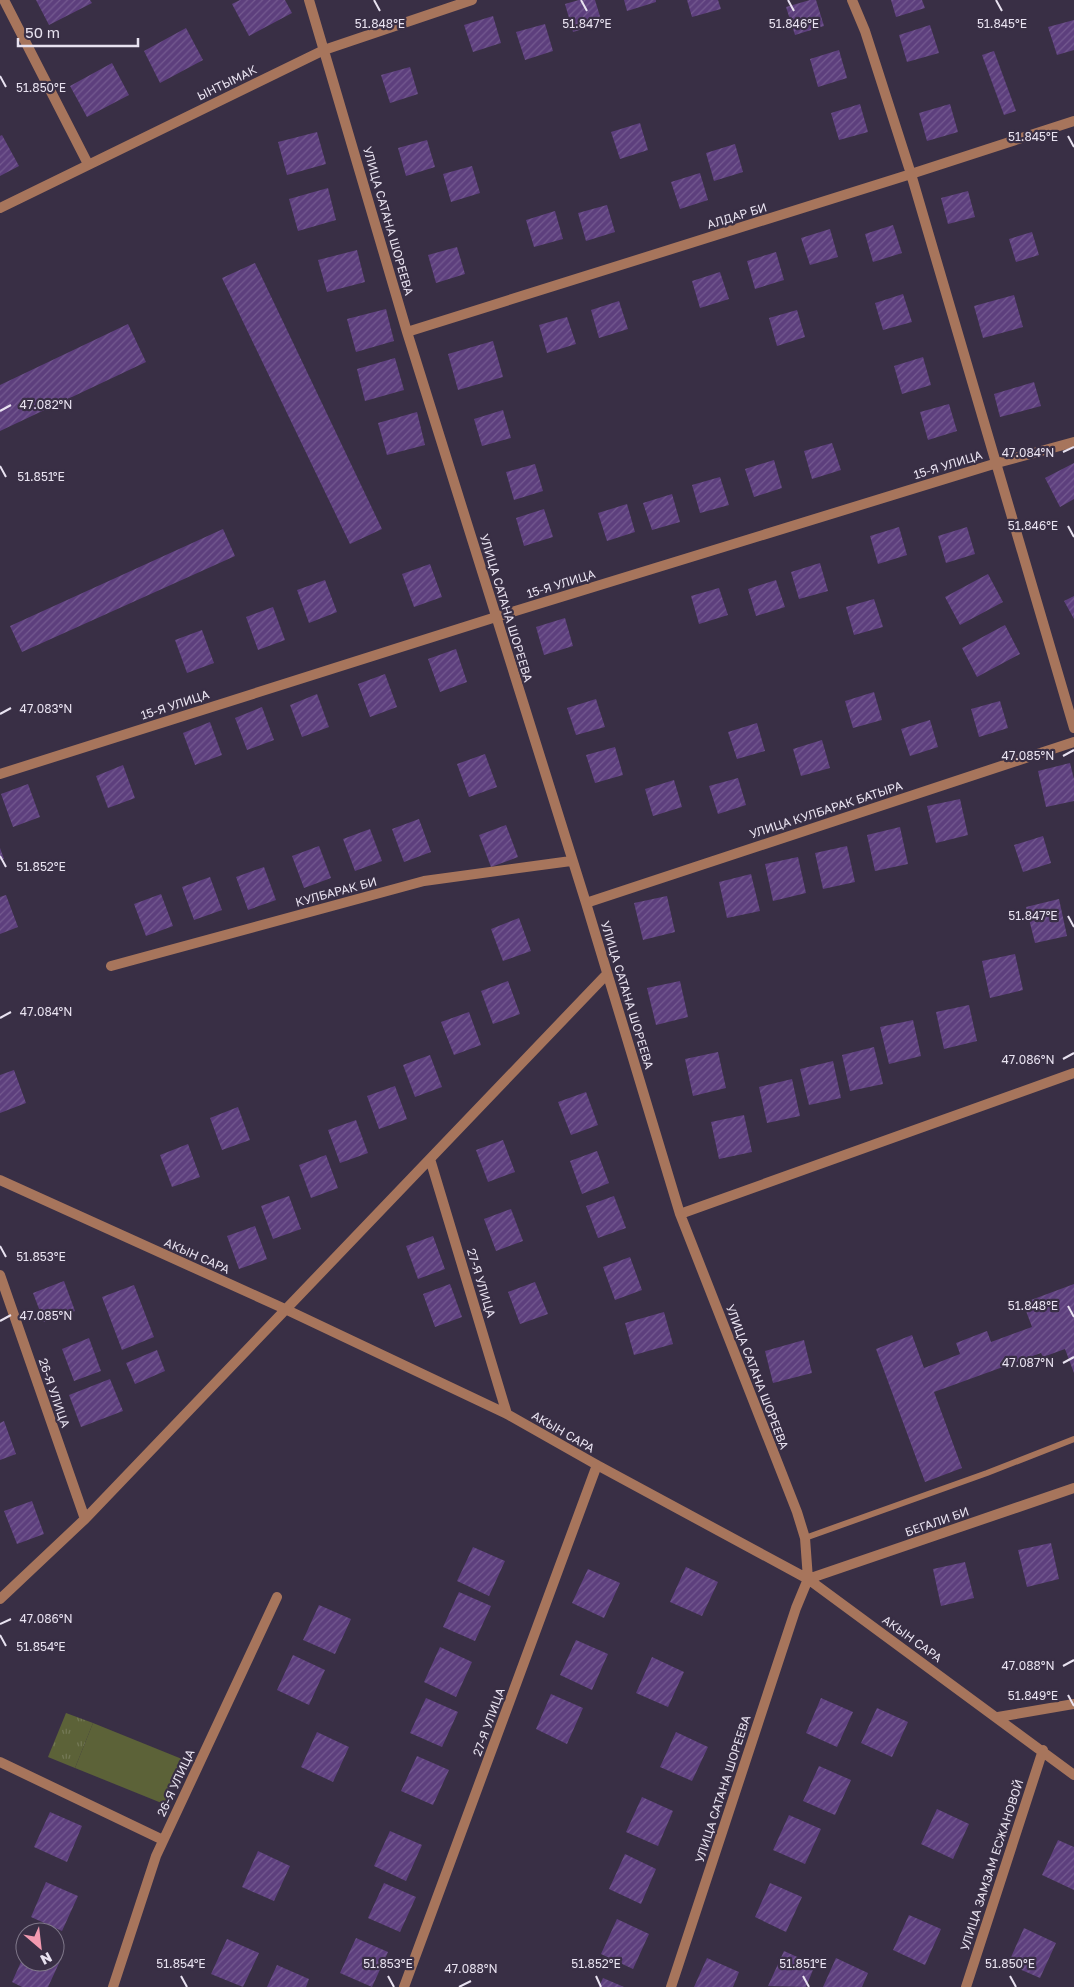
<svg xmlns="http://www.w3.org/2000/svg" width="1074" height="1987" viewBox="0 0 1074 1987" font-family="'Golos Text',sans-serif">
	<style>
		.park { fill: url(#park-tufts) }
		.pitch { fill: #5c6238 }
		.building { fill: url(#building-hatch) }
		.lines { fill: none; stroke-linecap: round; stroke-linejoin: round }
		.service { stroke: #a7755c; stroke-width: 6 }
		.minor { stroke: #a7755c; stroke-width: 10 }
		.ticks { fill: none; stroke: #e8e2f0; stroke-width: 2 }
		.labels { text-anchor: middle; stroke-width: 4.5; stroke-linejoin: round; paint-order: stroke }
		.street-label { font-size: 12px; fill: #e8e2f0; stroke: #392f45 }
		.ticks-label { font-size: 12px; text-anchor: middle; fill: #e8e2f0; stroke: #392f45; stroke-width: 4.5; stroke-linejoin: round; paint-order: stroke }
	</style>
	<defs>
		<pattern id="park-tufts" width="24" height="20" patternUnits="userSpaceOnUse" patternTransform="scale(1.25)"><rect width="24" height="20" fill="#5c6238"/><path d="M3 7l-1-3M5 7V3M7 7l1-3M15 17l-1-3M17 17v-4M19 17l1-3" fill="none" stroke="#737855"/></pattern>
		<pattern id="building-hatch" width="6" height="6" patternUnits="userSpaceOnUse" patternTransform="scale(1.25)"><rect width="6" height="6" fill="#5d3f7d"/><path d="M-1 1l2-2M0 6l6-6M5 7l2-2" fill="none" stroke="#745a90"/></pattern>
	</defs>
	<rect width="100%" height="100%" fill="#392f45"/>
	<path class="park" d="M66 1713 93 1723 75 1768 48 1757Z"/>
	<path class="pitch" d="M93 1723 182 1759 164 1804 75 1768Z"/>
	<path class="building" d="M36 0H90L92 3 49 25Z
		M240 0H285L292 13 249 36 232 4Z
		M579 0H595L602 23 573 32 565 4Z
		M624 0H656V2L627 11Z
		M687 0H718L721 9 692 17Z
		M810 0H816L824 26 795 35 786 7Z
		M891 0H922L925 8 896 17Z
		M493 16 501 43 473 52 464 25Z
		M1074 20V50L1057 55 1048 27Z
		M545 24 553 51 525 60 516 32Z
		M930 25 939 53 907 62 899 35Z
		M186 28 203 60 160 83 144 51Z
		M839 50 847 78 818 87 810 59Z
		M994 51 1016 111 1004 115 982 55Z
		M112 63 129 95 87 117 70 86Z
		M410 67 418 94 390 103 381 75Z
		M860 104 868 132 839 140 831 113Z
		M950 104 958 132 927 141 919 113Z
		M640 123 648 150 620 159 611 132Z
		M317 132 326 164 287 175 278 142Z
		M2 135 19 166 0 176V136Z
		M427 140 435 167 406 176 398 148Z
		M735 144 743 172 714 181 706 153Z
		M472 166 480 193 451 202 443 174Z
		M700 173 708 200 680 209 671 182Z
		M328 188 336 220 298 231 289 199Z
		M968 191 975 217 948 224 941 198Z
		M607 205 615 232 586 241 578 213Z
		M555 211 563 239 534 247 526 220Z
		M893 225 902 253 873 262 865 234Z
		M830 229 838 257 810 265 801 238Z
		M1032 232 1039 255 1016 262 1009 239Z
		M457 247 465 274 436 283 428 255Z
		M357 250 365 282 327 292 318 260Z
		M776 252 784 280 755 289 747 261Z
		M255 263 382 529 350 544 222 278Z
		M720 272 729 299 700 308 692 281Z
		M903 294 912 322 883 330 875 303Z
		M1014 295 1023 327 983 338 974 306Z
		M619 301 628 329 599 338 591 310Z
		M386 309 394 341 356 352 347 319Z
		M797 310 805 337 777 346 769 318Z
		M567 317 576 344 547 353 539 325Z
		M128 324 146 362 0 431V385Z
		M493 341 503 377 458 390 448 354Z
		M923 357 931 385 902 394 894 366Z
		M395 358 404 390 365 401 357 369Z
		M1034 382 1041 406 1000 417 994 394Z
		M949 404 957 431 928 440 920 412Z
		M503 410 511 438 482 446 474 419Z
		M417 412 425 445 387 455 378 423Z
		M832 443 841 470 812 479 804 451Z
		M774 460 782 488 754 497 745 469Z
		M1074 463V499L1060 507 1045 478Z
		M535 464 543 491 514 500 506 472Z
		M720 477 729 505 700 513 692 485Z
		M672 494 680 522 652 530 643 503Z
		M627 504 635 532 607 541 598 513Z
		M544 509 553 537 524 546 516 518Z
		M899 527 907 555 878 564 870 536Z
		M967 527 975 554 946 563 938 536Z
		M223 529 235 556 22 652 10 626Z
		M820 563 828 591 799 599 791 572Z
		M430 564 442 597 414 607 402 574Z
		M988 574 1003 602 960 625 945 597Z
		M325 580 337 612 309 623 297 590Z
		M776 580 785 607 756 616 748 589Z
		M719 588 728 615 699 624 691 596Z
		M1074 596V619L1064 601Z
		M874 599 883 627 854 635 846 607Z
		M273 607 285 640 258 650 246 617Z
		M565 618 573 646 544 655 536 627Z
		M1005 625 1020 654 977 677 962 648Z
		M202 630 214 663 187 673 175 640Z
		M456 649 467 682 440 692 428 659Z
		M385 674 397 707 370 717 358 684Z
		M874 692 882 720 853 728 845 701Z
		M317 694 329 727 302 737 290 705Z
		M596 699 605 727 576 735 567 708Z
		M1000 701 1008 728 979 737 971 709Z
		M262 707 274 740 247 750 235 718Z
		M930 720 938 747 910 756 901 729Z
		M210 722 222 755 195 765 183 733Z
		M757 723 765 751 737 759 728 732Z
		M822 740 830 768 801 776 793 749Z
		M615 747 623 775 595 783 586 755Z
		M485 754 497 787 469 797 457 764Z
		M1070 763 1074 779V801L1046 807 1038 771Z
		M123 765 135 798 108 808 96 776Z
		M738 778 746 805 718 814 709 786Z
		M674 780 682 807 653 816 645 789Z
		M28 784 40 817 13 827 1 794Z
		M960 799 968 835 936 843 927 806Z
		M419 819 431 852 404 862 392 829Z
		M506 825 518 857 491 867 479 835Z
		M900 827 908 864 875 871 867 835Z
		M370 829 382 861 355 871 343 839Z
		M1043 836 1051 863 1023 872 1014 845Z
		M319 846 331 878 304 888 292 856Z
		M847 846 855 882 823 889 815 853Z
		M0 848 4 859 0 860Z
		M798 857 806 893 773 901 765 864Z
		M264 867 276 900 248 910 236 877Z
		M751 874 760 911 727 918 719 882Z
		M210 877 222 910 194 920 182 887Z
		M161 894 173 926 146 936 134 904Z
		M6 895 18 927 0 934V897Z
		M667 896 675 932 643 940 634 903Z
		M1059 899 1067 936 1035 943 1026 907Z
		M519 918 531 951 503 961 491 929Z
		M1015 954 1023 990 990 998 982 961Z
		M508 981 520 1014 493 1024 481 991Z
		M680 981 688 1017 656 1025 647 988Z
		M969 1005 977 1041 944 1049 936 1012Z
		M469 1012 481 1045 454 1055 441 1022Z
		M913 1020 921 1056 889 1064 880 1027Z
		M874 1047 883 1084 850 1091 842 1055Z
		M718 1052 726 1088 693 1096 685 1059Z
		M430 1055 442 1087 415 1097 403 1065Z
		M833 1061 841 1098 809 1105 800 1069Z
		M14 1070 26 1103 0 1113V1075Z
		M792 1079 800 1116 767 1123 759 1087Z
		M395 1086 407 1119 379 1129 367 1096Z
		M586 1092 598 1125 571 1135 558 1102Z
		M238 1107 250 1140 222 1150 210 1118Z
		M744 1115 752 1152 719 1159 711 1122Z
		M356 1120 368 1153 340 1163 328 1130Z
		M503 1140 515 1172 488 1182 476 1150Z
		M188 1144 200 1177 172 1187 160 1155Z
		M597 1151 609 1183 582 1194 570 1161Z
		M326 1155 338 1188 311 1198 299 1165Z
		M289 1196 301 1229 273 1239 261 1206Z
		M614 1196 626 1228 598 1238 586 1206Z
		M511 1209 523 1241 496 1251 484 1219Z
		M255 1226 267 1259 239 1269 227 1236Z
		M433 1236 445 1269 418 1279 406 1246Z
		M630 1257 642 1290 615 1300 603 1267Z
		M64 1281 75 1311 44 1322 33 1293Z
		M535 1282 548 1314 520 1324 508 1292Z
		M450 1284 462 1317 435 1327 423 1294Z
		M1074 1284V1373L1065 1349 1043 1357 1041 1353 934 1392 962 1468 925 1482 876 1349 912 1335 924 1368 960 1354 956 1343 987 1331 991 1342 1032 1327 1023 1303Z
		M134 1285 154 1337 122 1350 102 1297Z
		M664 1312 673 1344 634 1355 625 1323Z
		M89 1338 101 1371 74 1381 62 1349Z
		M804 1340 812 1373 773 1383 765 1351Z
		M157 1350 165 1371 135 1384 126 1363Z
		M110 1379 123 1411 81 1427 69 1395Z
		M4 1421 16 1454 0 1460V1423Z
		M32 1501 44 1534 17 1544 4 1511Z
		M1051 1543 1059 1579 1027 1587 1018 1550Z
		M473 1547 505 1561 489 1596 457 1581Z
		M965 1562 974 1598 941 1606 933 1569Z
		M686 1567 718 1582 702 1616 670 1602Z
		M588 1569 620 1583 604 1618 572 1603Z
		M459 1592 491 1606 475 1641 443 1627Z
		M319 1605 351 1619 335 1654 303 1640Z
		M576 1640 608 1654 592 1690 560 1675Z
		M440 1647 472 1662 456 1697 424 1682Z
		M293 1655 325 1670 309 1705 277 1690Z
		M652 1657 684 1672 668 1707 636 1693Z
		M551 1694 583 1708 567 1744 536 1729Z
		M426 1698 458 1712 442 1747 410 1733Z
		M821 1698 853 1712 837 1747 806 1733Z
		M877 1708 908 1722 892 1757 861 1743Z
		M317 1732 349 1747 333 1782 301 1767Z
		M676 1732 708 1747 692 1781 660 1767Z
		M417 1756 449 1770 433 1805 401 1791Z
		M819 1766 851 1780 835 1815 803 1801Z
		M642 1797 673 1811 658 1846 626 1832Z
		M937 1809 969 1824 953 1859 921 1844Z
		M50 1812 82 1826 67 1862 34 1847Z
		M789 1815 821 1829 805 1864 773 1850Z
		M390 1831 422 1845 406 1881 374 1866Z
		M1058 1840 1074 1847V1890L1042 1875Z
		M258 1851 290 1866 274 1901 242 1887Z
		M625 1854 656 1869 641 1904 609 1889Z
		M46 1882 78 1896 62 1931 31 1917Z
		M384 1883 416 1897 400 1932 368 1918Z
		M770 1883 802 1897 786 1932 755 1917Z
		M909 1915 941 1929 925 1965 893 1950Z
		M617 1919 649 1934 633 1969 601 1954Z
		M1024 1928 1056 1943 1040 1978 1008 1964Z
		M356 1938 388 1952 372 1987 340 1973Z
		M227 1939 259 1953 243 1987 211 1974Z
		M784 1951 815 1965 806 1987 768 1986Z
		M25 1953V1962H55V1959L60 1961 48 1987H22L12 1982Z
		M707 1958 739 1972 733 1987H694Z
		M836 1958 868 1973 862 1987H823Z
		M277 1965 309 1979 306 1987H267Z
		M603 1978 624 1987H599Z"/>
	<g class="lines">
		<path class="service" d="M805 1538 987 1473 1074 1439"/>
		<path class="minor" d="M4 0 88 164
			M309 0 407 332 586 903 680 1214 797 1512 805 1538 808 1579 796 1608 671 1987
			M852 0 865 31 911 174 1074 728
			M0 208 324 50 472 0
			M407 332 911 174 1074 121
			M0 774 496 617 997 463 1074 442
			M586 903 1074 742
			M111 966 424 881 571 861
			M430 1159 507 1414
			M0 1180 285 1309 507 1414 597 1465 808 1579 1074 1775
			M680 1214 1074 1073
			M0 1275 85 1519
			M808 1579 1074 1488
			M0 1599 85 1519 607 974
			M998 1717 1074 1704
			M0 1762 163 1840
			M113 1987 156 1856 277 1597
			M404 1987 597 1465
			M966 1987 1043 1750"/>
	</g>
	<path class="ticks" d="M374 0 380 11M581 0 587 11M788 0 794 11M996 0 1002 11M0 76 6 87M1068 136 1074 147M0 411 11 405M1063 452 1074 447M0 466 6 477M1068 526 1074 537M0 714 11 708M1063 756 1074 750M0 856 6 867M1068 916 1074 927M0 1018 11 1012M1063 1059 1074 1053M0 1246 6 1257M1068 1306 1074 1317M0 1321 11 1315M1063 1363 1074 1357M0 1624 11 1619M0 1635 6 1646M1063 1666 1074 1660M1068 1695 1074 1706M181 1976 187 1987M388 1976 394 1987M596 1976 601 1987M803 1976 809 1987M1010 1976 1016 1987M459 1987 471 1981"/>
	<g class="labels">
		<g class="street-label">
			<text transform="translate(227 83) rotate(-26)" y="4">ЫНТЫМАК</text>
			<text transform="translate(737 216) rotate(-17)" y="4">АЛДАР БИ</text>
			<text transform="translate(388 221) rotate(74)" y="4">УЛИЦА САТАНА ШОРЕЕВА</text>
			<text transform="translate(948 465) rotate(-17)" y="4">15-Я УЛИЦА</text>
			<text transform="translate(561 584) rotate(-17)" y="4">15-Я УЛИЦА</text>
			<text transform="translate(506 608) rotate(73)" y="4">УЛИЦА САТАНА ШОРЕЕВА</text>
			<text transform="translate(175 705) rotate(-18)" y="4">15-Я УЛИЦА</text>
			<text transform="translate(826 810) rotate(-18)" y="4">УЛИЦА КУЛБАРАК БАТЫРА</text>
			<text transform="translate(336 892) rotate(-15)" y="4">КУЛБАРАК БИ</text>
			<text transform="translate(627 995) rotate(73)" y="4">УЛИЦА САТАНА ШОРЕЕВА</text>
			<text transform="translate(197 1256) rotate(24)" y="4">АКЫН САРА</text>
			<text transform="translate(481 1283) rotate(73)" y="4">27-Я УЛИЦА</text>
			<text transform="translate(757 1377) rotate(69)" y="4">УЛИЦА САТАНА ШОРЕЕВА</text>
			<text transform="translate(54 1393) rotate(71)" y="4">26-Я УЛИЦА</text>
			<text transform="translate(563 1432) rotate(30)" y="4">АКЫН САРА</text>
			<text transform="translate(937 1522) rotate(-19)" y="4">БЕГАЛИ БИ</text>
			<text transform="translate(912 1639) rotate(36)" y="4">АКЫН САРА</text>
			<text transform="translate(489 1722) rotate(-70)" y="4">27-Я УЛИЦА</text>
			<text transform="translate(176 1783) rotate(-65)" y="4">26-Я УЛИЦА</text>
			<text transform="translate(723 1789) rotate(-72)" y="4">УЛИЦА САТАНА ШОРЕЕВА</text>
			<text transform="translate(992 1865) rotate(-72)" y="4">УЛИЦА ЗАМЗАМ ЕСЖАНОВОЙ</text>
		</g>
	</g>
	<g class="ticks-label">
		<text x="380" y="28">51.848°E</text>
		<text x="587" y="28">51.847°E</text>
		<text x="794" y="28">51.846°E</text>
		<text x="1002" y="28">51.845°E</text>
		<text x="41" y="92">51.850°E</text>
		<text x="1033" y="141">51.845°E</text>
		<text x="46" y="409">47.082°N</text>
		<text x="1028" y="457">47.084°N</text>
		<text x="41" y="481">51.851°E</text>
		<text x="1033" y="530">51.846°E</text>
		<text x="46" y="713">47.083°N</text>
		<text x="1028" y="760">47.085°N</text>
		<text x="41" y="871">51.852°E</text>
		<text x="1033" y="920">51.847°E</text>
		<text x="46" y="1016">47.084°N</text>
		<text x="1028" y="1064">47.086°N</text>
		<text x="41" y="1261">51.853°E</text>
		<text x="1033" y="1310">51.848°E</text>
		<text x="46" y="1320">47.085°N</text>
		<text x="1028" y="1367">47.087°N</text>
		<text x="46" y="1623">47.086°N</text>
		<text x="41" y="1651">51.854°E</text>
		<text x="1028" y="1670">47.088°N</text>
		<text x="1033" y="1700">51.849°E</text>
		<text x="181" y="1968">51.854°E</text>
		<text x="388" y="1968">51.853°E</text>
		<text x="596" y="1968">51.852°E</text>
		<text x="803" y="1968">51.851°E</text>
		<text x="1010" y="1968">51.850°E</text>
		<text x="471" y="1973">47.088°N</text>
	</g>
	<g transform="translate(40 1947) rotate(152)"><circle r="24" fill="#392f45" stroke="#7f7789"/>
	<path d="M0-4L9 19L0 12L-9 19Z" fill="#f29ab0"/>
	<text y="-8" font-size="14" font-weight="bold" text-anchor="middle" fill="#e8e2f0">N</text>
	</g>
	<path d="M18 38v8h120v-8" fill="none" stroke="#e8e2f0" stroke-width="2.5"/>
	<text x="25" y="38" font-size="15" fill="#e8e2f0" stroke="#392f45" stroke-width="4" paint-order="stroke">50 m</text>
</svg>
